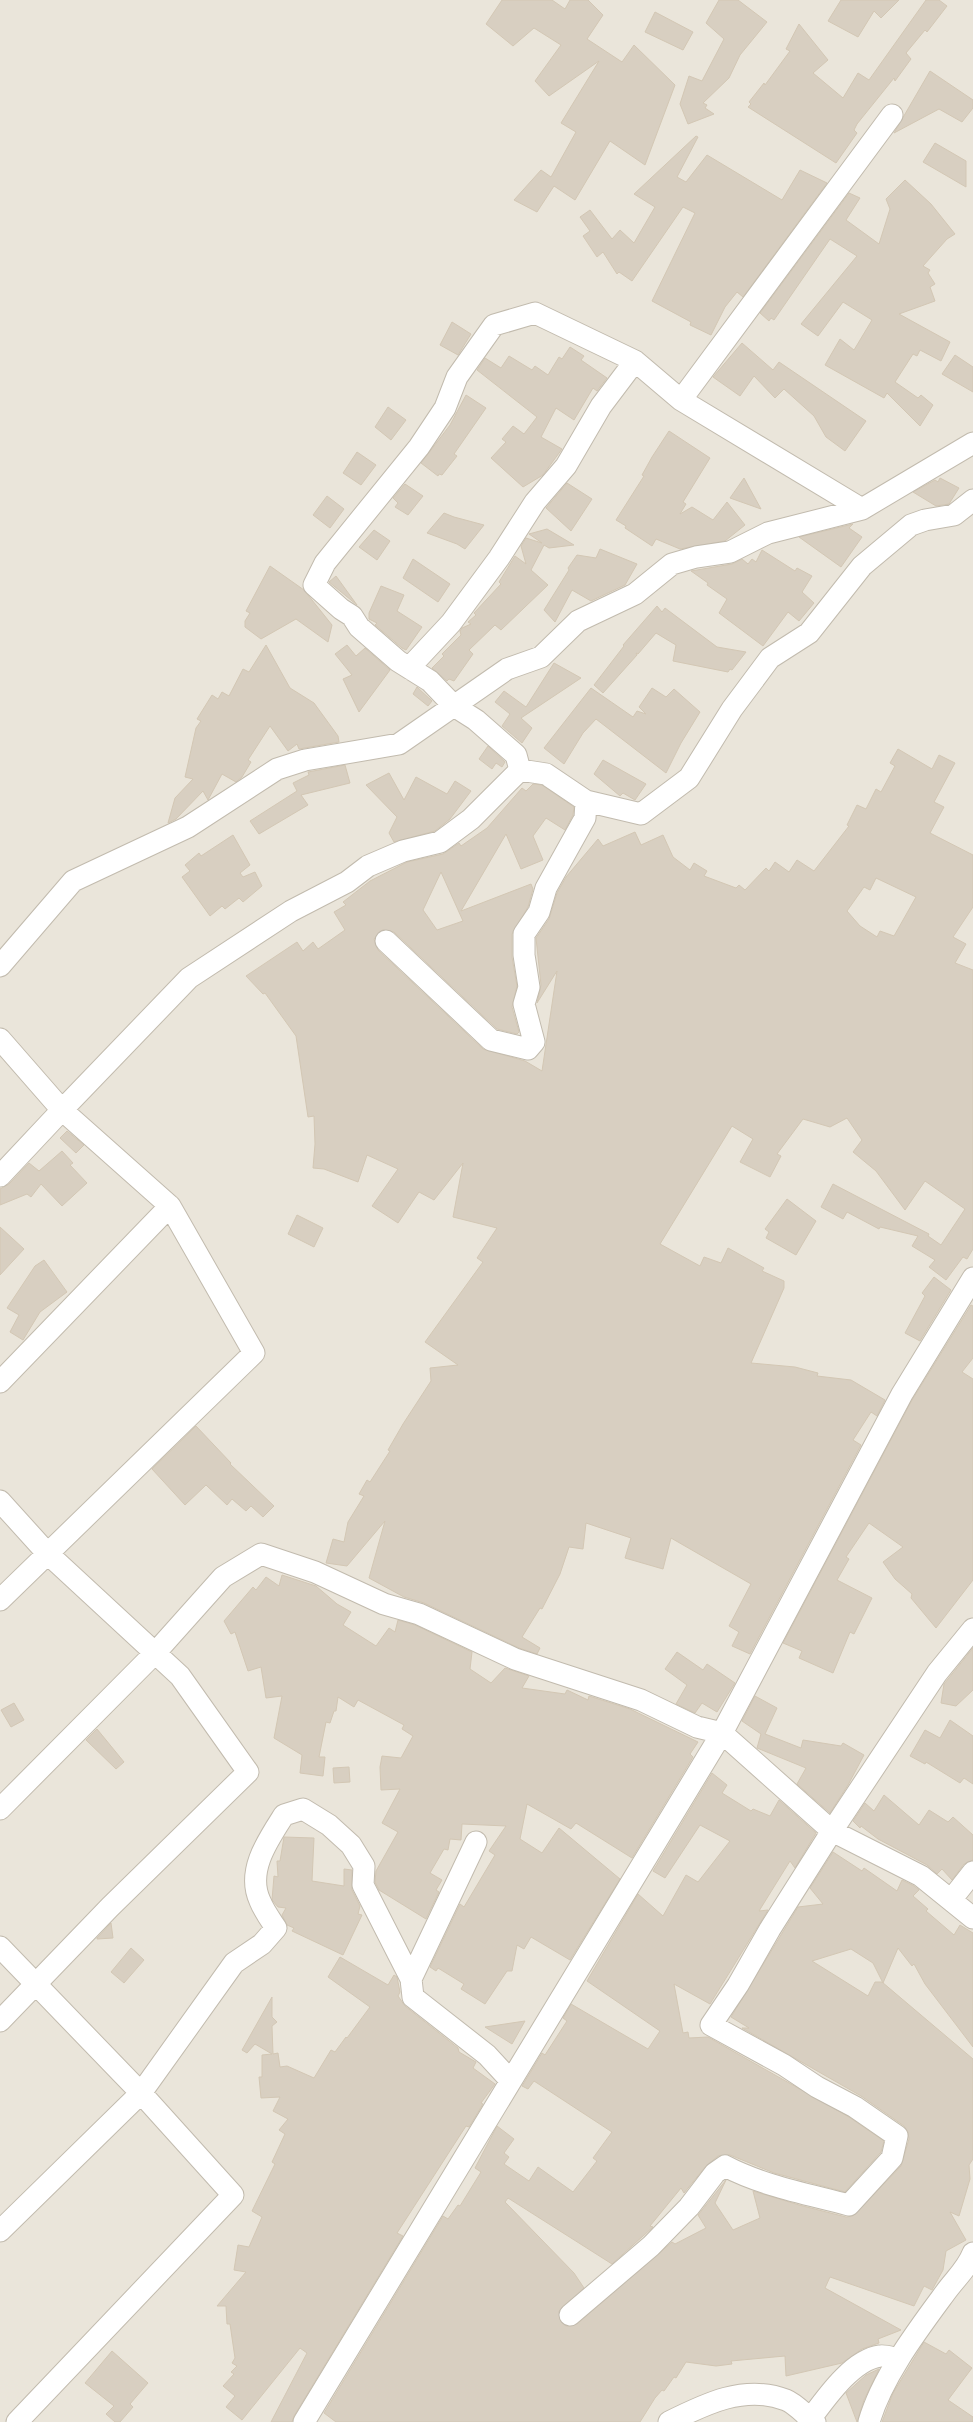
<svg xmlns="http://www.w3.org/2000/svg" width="973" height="2422" viewBox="0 0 973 2422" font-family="'Noto Sans',sans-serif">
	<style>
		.residential { fill: #eae5da }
		.building { fill: #d8cfc1; stroke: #d3c7b4; fill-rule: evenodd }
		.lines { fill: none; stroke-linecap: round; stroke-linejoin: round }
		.minor-casing { stroke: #c2bbae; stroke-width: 23 }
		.minor { stroke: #fff; stroke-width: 21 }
	</style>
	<rect width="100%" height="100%" fill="#f6f3ec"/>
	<path class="residential" d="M0 0H973V2422H0Z"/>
	<path class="building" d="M502 0H552L565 9 570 0H588L603 15 587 39 622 62 634 45 675 85 645 165 610 141 575 200 554 186 537 212 514 200 541 170 551 177 576 132 561 123 599 61 549 96 535 81 561 45 534 28 513 46 486 24Z
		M719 0H738L767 22 740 55 729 78 703 103 707 105 705 108 714 114 688 124 680 104 689 76 702 81 724 39 706 23Z
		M841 0H899L881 18 874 11 858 37 828 21Z
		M926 0H939L947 6 927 32 925 30 906 53 911 59 895 81 894 78 857 124 854 130 857 133 836 163 748 107 751 104 749 102 764 83 765 85 790 51 786 49 799 24 828 60 813 73 843 98 858 73 869 80Z
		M655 12 693 32 683 50 645 32Z
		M930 71 973 100V108L962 122 939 109 894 133Z
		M696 136 698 137 677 177 686 182 707 155 782 200 800 170 827 183 743 297 737 292 725 307 711 335 690 325 691 322 652 301 695 213 683 207 632 281 619 272 617 274 603 252 597 257 583 236 590 231 580 217 590 210 612 239 620 230 634 243 655 207 634 194Z
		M935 143 966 161V187L923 162Z
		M905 180 931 204 955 234 947 239 923 266 930 270 928 273 935 284 930 287 935 301 899 314 950 342 941 361 920 350 917 356 913 354 895 382 918 398 921 395 933 405 920 426 887 393 884 398 825 365 840 339 854 350 872 320 843 302 818 336 801 324 857 256 830 239 774 320 771 318 769 321 760 313 849 193 860 198 846 220 879 244 890 209 886 199Z
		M452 322 471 334 458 355 440 345Z
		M742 343 773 370 779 362 866 421 845 451 826 437 814 416 784 389 775 398 754 376 740 396 713 377Z
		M570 347 584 356 581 360 607 378 597 391 593 388 574 420 556 408 541 437 562 449 543 475 523 487 491 458 506 442 502 439 513 426 524 434 537 417 477 370 485 358 501 368 509 356 532 370 535 366 548 375 559 357 562 359Z
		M955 355 973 367V392L942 374Z
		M466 395 486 408 454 454 457 456 442 475 439 474 438 476 421 463 450 425Z
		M388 407 406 420 391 440 375 427Z
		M669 431 710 458 683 502 686 504 680 514 692 507 713 520 727 502 745 525 725 541 680 549 656 539 652 546 625 528 626 526 616 520 644 476 642 475 652 457Z
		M357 452 376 465 361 485 343 473Z
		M744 478 761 509 730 498Z
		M940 478 959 488 949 504 936 506 913 492 935 480 938 482Z
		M567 483 592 499 571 531 546 508Z
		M405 484 423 496 408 515 395 507 398 503 393 498Z
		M327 496 344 509 330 528 313 515Z
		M444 513 454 517 484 525 465 549 457 544 427 533Z
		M853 524 849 528 862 537 841 567 799 537Z
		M547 529 574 545 549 548 544 545 531 570 548 585 501 630 495 625 469 650 473 654 454 681 449 679 447 681 432 668 444 656 442 654 461 635 460 631 462 628 471 624 468 622 476 615 474 613 501 584 499 582 515 556 526 564 521 546 526 538 542 543 529 534Z
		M374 530 390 541 377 560 359 547Z
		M600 549 637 564 625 585 591 601 572 590 555 622 544 610 569 570 568 568 577 555 596 558Z
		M762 550 795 571 797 568 812 576 802 592 814 603 799 621 788 612 763 646 719 613 727 599 707 585 708 583 691 571 732 564 742 559 748 564 752 559 756 562Z
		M413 559 450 584 438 602 403 578Z
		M270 566 304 590 332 625 328 642 296 619 261 639 245 627V621L250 613 246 611Z
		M336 576 357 605 329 582Z
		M381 586 404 595 397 611 422 627 406 650 402 648 375 625 377 623 369 619V613Z
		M657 606 662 612 665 608 717 647 746 652 732 670 730 669 728 672 673 661 676 645 656 633 638 654 636 653 637 655 603 693 594 685 624 646 623 645Z
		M266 645 290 688 314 703 338 736 339 742 299 749 297 744 288 751 270 726 248 760 251 762 242 777 236 782 222 774 208 800 203 791 176 819 168 823 175 798 193 779 185 777 196 728 201 721 197 719 212 695 218 699 222 692 229 696 243 669 249 672Z
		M347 645 356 656 365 648 390 670 359 712 343 679 352 675 335 654Z
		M554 663 581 678 521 718 532 728 522 743 502 726 510 714 495 702 504 691 526 707Z
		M417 687 432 701 428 706 413 694Z
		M591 688 633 717 637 711 646 714 639 707 652 688 666 697 674 689 700 712 681 743 666 773 596 719 583 733 564 764 544 748Z
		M488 746 505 762 502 767 496 763 492 769 479 759Z
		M898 749 932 769 939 755 955 763 934 802 944 807 930 833 973 855V907L953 937 966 944 955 963 973 970V1249L967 1259 963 1257 946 1280 929 1267 935 1260 912 1246 918 1236 880 1227 879 1229 847 1212 843 1219 821 1207 833 1184 929 1234 928 1236 941 1245 965 1209 925 1181 905 1210 876 1171 853 1152 862 1140 847 1118 830 1127 803 1119 777 1154 781 1156 770 1177 740 1162 753 1139 732 1126 660 1244 700 1266 704 1257 721 1263 728 1248 764 1268 762 1271 784 1281V1288L751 1363 795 1367 818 1373 817 1376 851 1380 885 1400 877 1416 871 1412 853 1440 861 1445 750 1654 732 1646 739 1632 729 1626 751 1584 671 1538 663 1569 625 1558 631 1538 586 1523 583 1549 569 1547 560 1574 542 1609 540 1608 522 1637 540 1648 537 1654 519 1648 424 1603 404 1597 369 1578 385 1521 347 1566 326 1563 333 1539 344 1542 348 1522 364 1496 359 1494 367 1480 370 1482 390 1451 388 1450 403 1424 431 1381 430 1368 458 1365 425 1342 483 1262 477 1258 497 1228 453 1217 463 1163 434 1200 419 1192 398 1223 372 1206 398 1169 367 1155 358 1182 324 1169 313 1168 315 1144 314 1116 308 1117 296 1036 265 993 263 994 246 976 297 942 303 951 313 942 318 949 345 930 334 912 346 905 343 902 370 881 407 862 443 854 459 843 461 846 487 828 522 788 526 791 533 784 542 785 574 807 573 815 565 830 546 818 533 836 543 860 521 869 506 834 461 911 531 884 533 889 528 907 512 934V957L517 986 512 1007 519 1032 517 1034 497 1029 394 932 382 930 374 939 378 950 483 1049 525 1061 542 1071 557 971 537 1003 541 985 536 938 549 919 557 893 566 877 598 839 603 846 635 832 641 845 663 835 673 857 690 870 694 863 707 871 704 876 736 888 739 885 745 890 766 868 769 871 775 862 789 872 797 860 814 871 849 826 847 825 857 805 866 809 876 789 881 792 895 766 890 763ZM441 872 463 921 437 930 423 910ZM876 878 916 897 894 936 880 931 877 937 860 926 847 911 864 887 870 890Z
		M603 760 646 784 635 800 623 793 620 796 594 774Z
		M345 765 350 783 301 795 308 805 259 834 250 821 297 791 293 783 309 775 308 772Z
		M389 773 404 800 416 777 447 794 455 781 471 791 450 819 435 831 394 842 389 833 397 817 366 785Z
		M233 835 250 865 240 873 243 877 255 872 262 886 243 902 239 898 225 909 222 906 210 916 182 877 190 871 185 865 199 853 201 856Z
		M67 1131 84 1145 76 1153 60 1138Z
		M62 1151 73 1163 70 1165 87 1183 62 1206 41 1184 31 1197 27 1194 0 1205V1189L9 1184 29 1163 39 1171Z
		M787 1199 816 1221 796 1255 766 1238 769 1232 765 1229Z
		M297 1215 323 1228 314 1247 288 1234Z
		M0 1227 24 1249 0 1275Z
		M44 1260 67 1292 40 1312 23 1340 10 1332 19 1315 7 1308 35 1266Z
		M934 1277 951 1290 920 1341 905 1333 925 1296 922 1293Z
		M971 1305 973 1306V1358L962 1372 973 1379V1580L936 1628 911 1598 912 1594 895 1579 883 1562 903 1547 869 1523 846 1557 849 1559 837 1580 872 1598 854 1634 850 1632 833 1673 799 1658 802 1651 783 1643 912 1400Z
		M196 1426 231 1463 230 1464 274 1506 263 1517 251 1506 246 1511 232 1499 227 1505 206 1485 185 1505 152 1469Z
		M282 1575 316 1586 337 1604 351 1612 343 1625 376 1646 389 1628 395 1632 398 1620 415 1625 472 1652 470 1669 491 1683 505 1668 529 1676 522 1688 565 1694 567 1690 588 1700 589 1696 630 1709 698 1742 690 1754 693 1757 632 1858 576 1823 571 1829 527 1804 520 1839 542 1853 559 1828 620 1879 570 1960 531 1937 524 1949 517 1945 512 1971H507L485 2004 461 1989 464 1984 438 1968 436 1971 430 1967 460 1904 464 1907 495 1855 489 1851 506 1826 462 1824 461 1840 450 1839 448 1850 444 1849 430 1873 442 1880 436 1890 439 1892 426 1919 379 1890 375 1882 376 1871 398 1832 382 1823 400 1789 381 1790 380 1767 382 1756 401 1758 413 1736 402 1729 404 1725 358 1700 354 1707 338 1697 336 1711H334L330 1723 326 1722 319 1757H325L323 1776 300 1773 302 1755 274 1738 282 1696 266 1698 261 1667 248 1671 235 1632 231 1634 224 1621 253 1587 256 1590 266 1577 279 1586Z
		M973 1648V1690L956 1706 941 1703 944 1684Z
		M677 1652 703 1670 707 1664 735 1683 717 1712 702 1703 695 1713 676 1704 687 1685 665 1669Z
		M755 1696 777 1708 765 1734 801 1748 803 1740 841 1746 843 1743 864 1755 848 1785 830 1813 797 1784 806 1768 757 1748 761 1734 742 1721Z
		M14 1703 24 1720 11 1727 1 1710Z
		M950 1720 973 1736V1784L964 1778 960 1783 926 1762 925 1764 910 1756 925 1730 940 1738Z
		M97 1729 124 1762 116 1769 86 1740Z
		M349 1767 350 1782 334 1783 333 1768Z
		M712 1773 727 1785 722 1793 751 1811 753 1809 770 1816 779 1800 816 1833 795 1868 790 1861 759 1911 768 1910 710 2004 674 1984 683 2033 688 2032 689 2038 708 2037 849 2117 884 2141 881 2152 845 2192 774 2173 730 2155 718 2156 706 2166 684 2193 681 2188 650 2226 653 2227 612 2264 508 2198 505 2202 574 2273 584 2288 559 2311 561 2322 566 2326 577 2324 672 2242 675 2244 706 2228 698 2215 726 2180 715 2203 733 2230 760 2218 753 2191 799 2205 846 2217 853 2216 901 2166 909 2139 908 2132 904 2126 861 2096 742 2028H749L731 2017 798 1907 823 1904 810 1888 833 1852 862 1871 864 1868 897 1891 902 1880 914 1886 919 1890 913 1896 928 1909 926 1911 954 1935 960 1925 973 1933V2047L925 1984 914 1964 912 1966 898 1948 883 1983 873 1963 851 1949 812 1961 868 1996 875 1982H882L973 2059V2159L969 2165 970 2179 959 2216 950 2212 966 2240 946 2251 943 2270 932 2290 924 2286 914 2306 830 2277 825 2288 901 2330 878 2339 879 2343 862 2349 842 2363 786 2376 785 2356 731 2361 732 2364 716 2366 686 2362 676 2378 674 2377 664 2391 662 2390 655 2398 640 2422H336L324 2413 443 2216 448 2219 458 2205 460 2206 481 2172 475 2168 497 2126 514 2139 504 2153 509 2157 504 2164 529 2181 538 2167 573 2192 597 2161 593 2158 612 2132 534 2081 528 2089 522 2086 542 2053 545 2055 567 2021 563 2018 571 2004 648 2049 660 2031 587 1981 638 1894 663 1916 686 1875 698 1882 730 1841 700 1825 665 1878 653 1871Z
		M884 1795 919 1825 929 1810 948 1822 953 1817 973 1835V1860L964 1864 952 1880 942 1869 937 1874 927 1865 878 1839 861 1826 860 1828 853 1821 865 1803 874 1811Z
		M284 1837 314 1838 312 1881 344 1886V1869L352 1870V1890L360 1906 358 1914 362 1915 343 1955 292 1931 294 1928 287 1925 282 1915 286 1908 278 1907 272 1900 274 1876 278 1877 277 1861H280Z
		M111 1923 113 1938 97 1939V1938Z
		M131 1948 144 1960 124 1983 111 1972Z
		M340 1957 388 1985 394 1975 397 1977 400 1992 398 1996 405 2006 458 2048 459 2052 476 2062 473 2068 495 2084 481 2103 483 2104 469 2127 466 2126 397 2233 403 2236 294 2416 292 2422H271L307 2353 300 2348 242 2420 226 2407 235 2396 223 2386 234 2374 231 2372 237 2366 232 2363 235 2358 230 2324H227L226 2306H217L246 2272 234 2270 238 2245 249 2247 262 2217 252 2211 275 2164 272 2162 285 2134 279 2130 288 2119 273 2111 280 2097 261 2098 259 2077H262V2055L272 2054 255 2044 247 2053 242 2050 272 1997V2017L277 2022 272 2026 273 2054 278 2053 280 2067 287 2066 314 2078 331 2050 335 2052 346 2037 347 2038 370 2007 328 1977Z
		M525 2021 512 2044 485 2027Z
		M924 2342 946 2354 949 2350 972 2368 948 2400 973 2417V2422H882L893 2393Z
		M112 2351 148 2383 130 2404 133 2407 120 2422H115L106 2414 114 2406 85 2383Z
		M879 2369 864 2400 857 2422 846 2393 866 2375Z"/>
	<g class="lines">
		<g class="minor-casing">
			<path id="minor" d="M681 400 892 115
				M409 668 451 623 499 558 535 502 566 466 601 406 635 361
				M520 770 516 755 476 720 454 706 430 681 398 661 359 627 352 616 341 609 314 585 325 563 419 447 445 408 457 377 494 325 535 313 635 361 681 400 862 509
				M386 941 491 1040 528 1049 534 1042 524 1004 529 987 524 955V934L539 912 546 888 585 818 586 801
				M0 966 73 881 188 827 277 769 305 760 399 744 507 669 541 657 578 621 635 594 672 564 696 557 730 552 768 533 862 509 973 443
				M0 1039 62 1110 0 1176
				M0 1382 170 1206 62 1110 189 978 291 911 347 882 368 866 403 851 440 842 471 819 520 770 546 774 586 801 641 814 689 778 732 709 770 658 809 633 862 566 911 525 925 520 954 515 973 500
				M0 1501 47 1553 180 1676 248 1772 110 1907 0 2021
				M0 1600 254 1353 170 1206
				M0 1809 156 1652 223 1577 261 1554 315 1572 384 1604 419 1614 515 1659 641 1700 697 1727 722 1733 832 1831 921 1876 973 1918
				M951 1900 973 1872
				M0 1947 141 2093 233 2195 17 2422
				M411 1979 476 1842
				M0 2231 141 2093 234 1963 262 1944 276 1928C270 1919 264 1911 260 1901 246 1871 268 1840 284 1815L303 1809 329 1825 351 1845 364 1866 363 1885 411 1979 413 1997 487 2055 510 2080
				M570 2315 651 2246 689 2207 715 2173 725 2166C763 2186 808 2194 849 2205L892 2158 897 2136 855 2107 817 2087 784 2065 711 2025 738 1985 770 1929 832 1831 937 1673 973 1629
				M304 2422 722 1733 902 1394 973 1278
				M669 2422C705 2404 745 2384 786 2400 796 2404 806 2416 815 2422
				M808 2422C824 2401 851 2360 880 2356 885 2355 893 2358 898 2359
				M869 2422C882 2377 917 2331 945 2293 955 2279 967 2269 973 2253"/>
		</g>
		<use href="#minor" class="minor"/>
	</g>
</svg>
